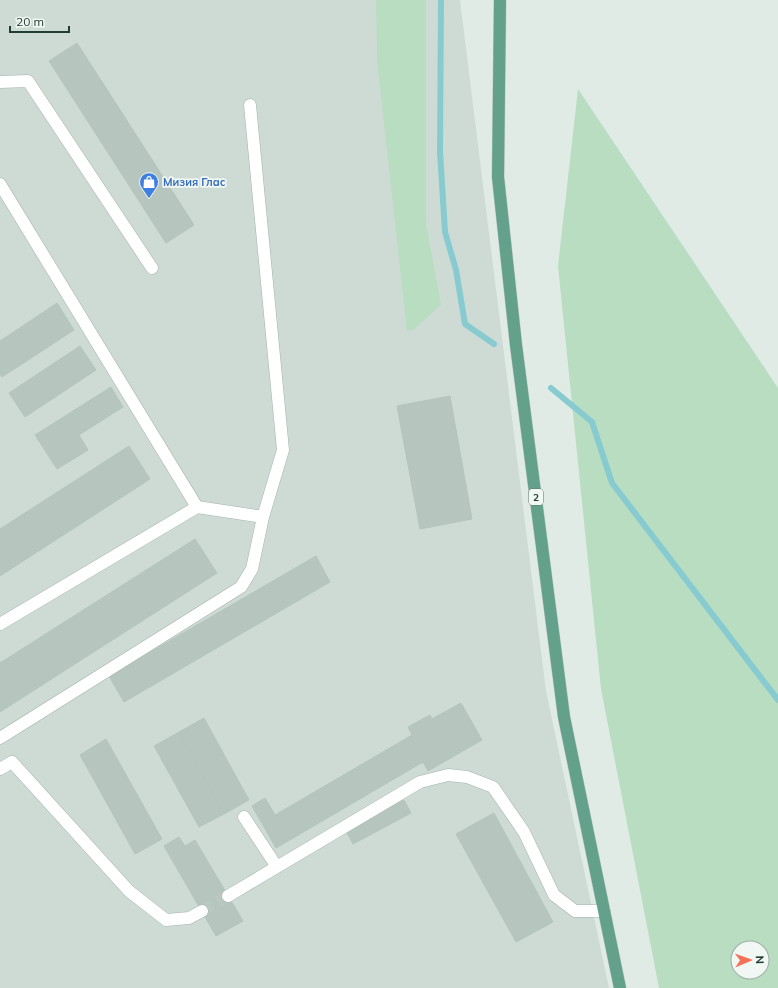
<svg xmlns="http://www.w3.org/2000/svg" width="778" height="988" viewBox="0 0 778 988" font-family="Mulish,sans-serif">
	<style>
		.built { fill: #cedbd4 }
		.green { fill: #b9ddc0; fill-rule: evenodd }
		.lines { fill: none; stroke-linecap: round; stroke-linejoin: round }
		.stream { stroke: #87cbd1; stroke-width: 6 }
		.building { fill: #b6c6be; stroke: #b3c5bc }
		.minor-tunnel { stroke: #bac8c2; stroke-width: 12; stroke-dasharray: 12 6; stroke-linecap: butt }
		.minor-casing { stroke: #a3b3ad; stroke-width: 13 }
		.major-casing { stroke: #c1c8c6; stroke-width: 13 }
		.minor { stroke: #fff; stroke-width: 12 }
		.major { stroke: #64a18d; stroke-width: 12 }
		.labels { text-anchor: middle; stroke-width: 3.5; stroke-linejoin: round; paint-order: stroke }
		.shield { fill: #f1f8f4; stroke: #5f746d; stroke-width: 1 }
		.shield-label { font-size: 10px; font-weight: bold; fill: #213c33 }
		.shop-label { font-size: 11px; font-weight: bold; fill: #366cbe; stroke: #f1f8f4; text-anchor: start }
	</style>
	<rect width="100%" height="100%" fill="#e0ebe6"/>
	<path class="built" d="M0 0H460L546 691 609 988H0Z"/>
	<path class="green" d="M376 0H426V223L441 305 413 330 407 331 377 60Z
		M578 89 778 388V988H659L601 689 558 266ZM738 948H762V972H738Z"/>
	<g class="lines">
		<path class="stream" d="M441 0 440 152 445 232 456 270 465 324 494 344
			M551 388 592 422 612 483 778 700"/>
	</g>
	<path class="building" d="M77 43 194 225 166 243 49 61Z
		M57 303 74 330 2 377 0 374V341Z
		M80 346 96 370 25 417 9 393Z
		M111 387 123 407 79 435 88 450 57 469 35 435Z
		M450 396 472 519 420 529 397 406Z
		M129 446 150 479 0 576V529Z
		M195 539 217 573 0 712V663Z
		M316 556 330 582 124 702 109 676Z
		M461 703 482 740 428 771 423 762 276 848 252 806 265 798 275 815 412 735 408 727 430 715 432 719Z
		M204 718 249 800 224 814 179 732Z
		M179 732 224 814 199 827 154 746Z
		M106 739 162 839 135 854 80 755Z
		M404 800 411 813 353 844 346 831Z
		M494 813 553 922 516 942 456 834Z
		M179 837 185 846 195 840 243 921 216 936 164 846Z"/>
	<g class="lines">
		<path class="minor-tunnel" d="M202 911 228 896"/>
		<g class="minor-casing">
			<path id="minor" d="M0 82 28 81 152 268
				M0 184 197 507 263 517
				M0 624 197 507
				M0 738 241 587 252 569 263 517 283 450 250 105
				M0 769 12 762 129 891 166 920 189 918 202 911
				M244 817 277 867
				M228 896 420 782 448 775 467 777 493 787 524 832 554 895 575 911H604"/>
		</g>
		<g class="major-casing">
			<path id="major" d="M500 0 498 177 516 345 564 717 620 988"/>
		</g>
		<use href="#minor" class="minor"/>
		<use href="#major" class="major"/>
	</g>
	<defs>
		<g id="shop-pin" transform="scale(1)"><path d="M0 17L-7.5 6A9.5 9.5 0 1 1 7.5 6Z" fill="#3f7fe0" stroke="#f1f8f4"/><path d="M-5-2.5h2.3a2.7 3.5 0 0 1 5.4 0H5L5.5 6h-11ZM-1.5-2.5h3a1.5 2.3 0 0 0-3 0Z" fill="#fff"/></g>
	</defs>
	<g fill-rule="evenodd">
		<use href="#shop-pin" x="149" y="182"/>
	</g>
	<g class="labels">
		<rect class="shield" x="529" y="489" width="14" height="16" rx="3"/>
		<g class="shield-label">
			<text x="536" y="501">2</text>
		</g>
		<g class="shop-label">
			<text x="163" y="186">Мизия Глас</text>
		</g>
	</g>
	<g transform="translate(750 960) rotate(88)"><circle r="19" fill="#f1f8f4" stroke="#9eada7"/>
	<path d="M0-3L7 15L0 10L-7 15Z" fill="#f37156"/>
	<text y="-6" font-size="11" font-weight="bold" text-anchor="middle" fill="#213c33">N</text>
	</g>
	<path d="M10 26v6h59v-6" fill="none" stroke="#213c33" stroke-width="2"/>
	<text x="16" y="26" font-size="12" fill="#213c33" stroke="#f1f8f4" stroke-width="3" paint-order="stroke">20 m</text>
</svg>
